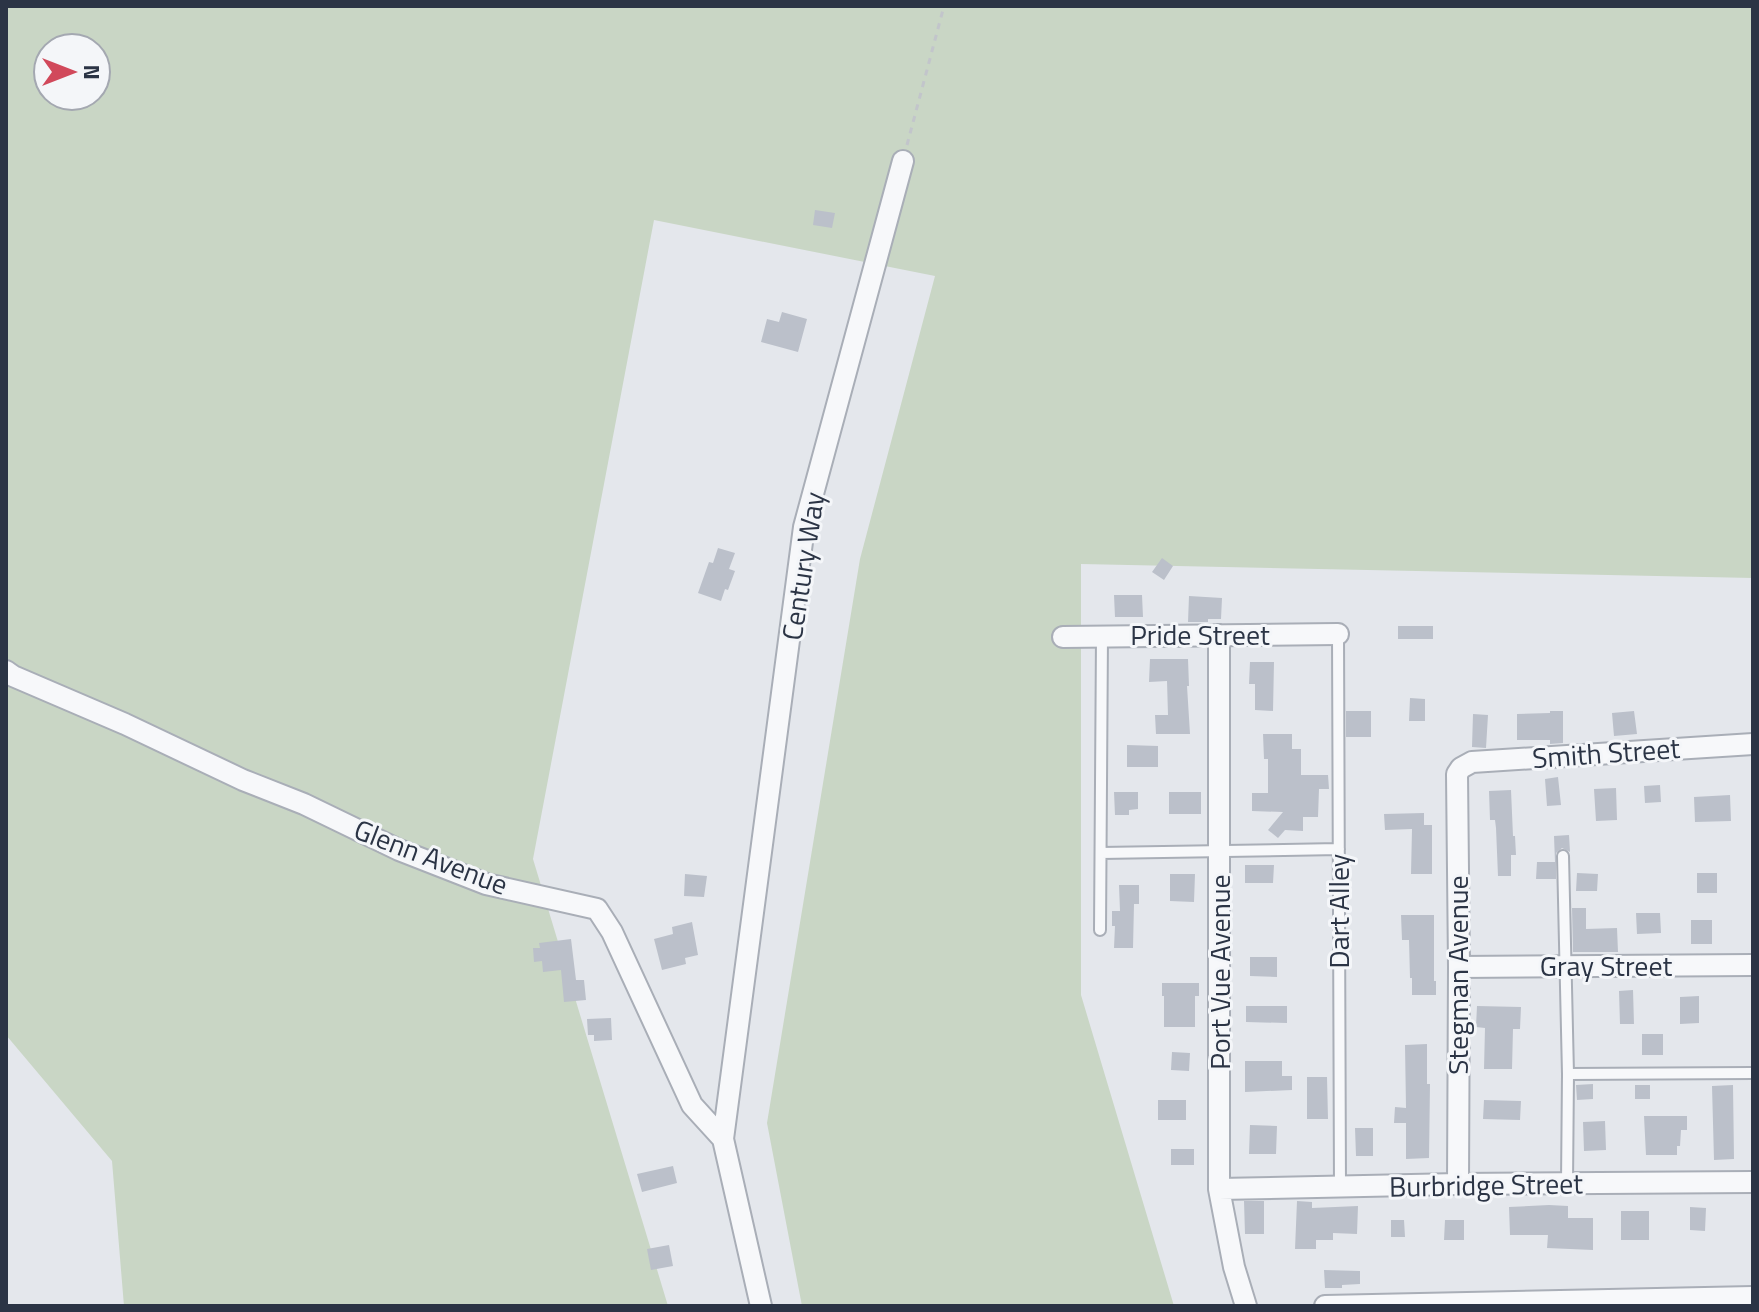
<svg xmlns="http://www.w3.org/2000/svg" width="1759" height="1312" viewBox="0 0 1759 1312" font-family="'Titillium Web',sans-serif">
	<style>
		.green { fill: #c9d6c5; fill-rule: evenodd }
		.building { fill: #bbc0ca }
		.lines { fill: none; stroke-linecap: round; stroke-linejoin: round }
		.lane-casing { stroke: #a9aeb7; stroke-width: 14 }
		.street-casing { stroke: #a9aeb7; stroke-width: 24 }
		.path { stroke: #c2c5cb; stroke-width: 3; stroke-dasharray: 6 6; stroke-linecap: butt }
		.lane { stroke: #f7f8fa; stroke-width: 10 }
		.street { stroke: #f7f8fa; stroke-width: 20 }
		.labels { text-anchor: middle; stroke-width: 6; stroke-linejoin: round; paint-order: stroke }
		.street-label { font-size: 28px; fill: #2b3445; stroke: #f4f6f9 }
	</style>
	<rect width="100%" height="100%" fill="#e4e7ec"/>
	<path class="green" d="M6 6H1753V578L1081 564V995L1174 1306H802L767 1123 860 559 935 276 654 220 533 859 668 1306H124L112 1161 6 1035ZM48 48H96V96H48Z"/>
	<path class="building" d="M815 210 835 213 832 228 813 225Z
		M782 312 807 319 798 352 761 342 767 319 779 322Z
		M718 548 735 553 729 569 735 571 728 590 725 589 721 601 698 593 709 562 713 563Z
		M1162 558 1173 566 1164 580 1152 572Z
		M1114 595H1142L1143 617H1115Z
		M1189 596 1222 598 1221 619H1208V622H1188Z
		M1398 626H1433V639H1398Z
		M1150 659H1188L1189 686H1187L1190 734H1156L1155 715H1168L1167 681 1149 682Z
		M1250 662H1274L1273 711 1255 710V684H1249Z
		M1410 698 1425 699V721H1409Z
		M1346 711H1371V737H1346Z
		M1550 711H1563V743L1550 744V740H1517V714L1550 713Z
		M1634 711 1637 734 1614 736 1612 713Z
		M1473 714 1488 715 1486 748 1472 747Z
		M1263 734H1292V749H1301V775H1328L1329 789H1319L1318 817H1303V831L1285 830 1278 838 1268 830 1283 812 1252 811V793H1268V759H1264Z
		M1127 745 1158 746V767H1127Z
		M1558 777 1561 805 1547 806 1545 779Z
		M1660 785 1661 802 1645 803 1644 786Z
		M1616 788 1617 820 1596 821 1594 789Z
		M1511 790 1513 836H1515L1516 855H1511V876H1498L1496 828 1495 820H1490L1489 791Z
		M1114 792H1138V809L1129 810V815H1115Z
		M1169 792H1201V814H1169Z
		M1730 795 1731 821 1695 822 1694 797Z
		M1424 813V825H1432V874H1411L1412 829 1385 830 1384 814Z
		M1569 835 1570 852 1562 848 1556 853V879H1536L1537 862H1555L1554 836Z
		M1245 865H1274L1273 883H1245Z
		M1577 873 1598 874 1597 891H1576Z
		M1697 873H1717V893H1697Z
		M685 874 707 876 704 897 684 896Z
		M1170 874H1195L1194 902 1170 901Z
		M1119 885H1139V904H1134L1133 948H1114L1115 926H1112V911H1120Z
		M1572 908H1586V929L1617 928 1618 952H1573Z
		M1636 913H1660L1661 933 1637 934Z
		M1401 915H1434V981H1436V995H1412V978H1410L1409 940H1402Z
		M1691 920H1712V944H1691Z
		M692 922 698 955 685 958 686 964 662 970 654 939 673 934 672 927Z
		M571 939 576 980H584L586 1000 564 1002 561 970 543 972 542 961 534 962 533 948H540L539 943Z
		M1250 957H1277V977L1250 976Z
		M1162 983H1199V996H1195V1027H1164V996H1162Z
		M1633 990 1634 1024H1620L1619 991Z
		M1699 996V1023L1680 1024V997Z
		M1246 1006H1287V1023L1246 1022Z
		M1477 1006 1521 1007 1520 1029H1513L1512 1069H1484L1485 1028 1476 1027Z
		M611 1018 612 1040 594 1041V1035H588L587 1019Z
		M1642 1034H1663V1055H1642Z
		M1427 1044V1084H1430L1429 1158 1406 1159V1123H1394L1395 1107 1406 1108 1405 1045Z
		M1172 1052 1190 1053 1189 1071 1171 1070Z
		M1245 1061H1282V1076H1292V1090L1245 1092Z
		M1307 1077H1327L1328 1119H1307Z
		M1593 1084V1099L1577 1100 1576 1085Z
		M1635 1085H1650V1099H1635Z
		M1733 1085 1734 1159 1714 1160 1712 1086Z
		M1158 1100H1186V1120H1158Z
		M1484 1100 1521 1101 1520 1120 1483 1119Z
		M1644 1116H1687V1130H1681L1680 1146H1677V1155H1646Z
		M1605 1121 1606 1150 1584 1151 1583 1122Z
		M1250 1125 1277 1126 1276 1154H1249Z
		M1355 1128H1373V1156H1356Z
		M1171 1149H1194V1165H1171Z
		M673 1166 677 1183 642 1192 637 1174Z
		M1244 1201H1264V1234H1245Z
		M1297 1201 1312 1202V1208L1358 1206 1357 1234 1333 1233V1240H1316V1249H1295Z
		M1549 1205 1568 1206V1218H1593V1250L1547 1248 1548 1235H1510L1509 1207Z
		M1690 1207 1706 1208 1705 1231 1690 1230Z
		M1621 1211H1649V1240H1621Z
		M1391 1220H1404L1405 1237H1391Z
		M1445 1220H1464V1240H1444Z
		M669 1245 673 1266 651 1270 647 1249Z
		M1324 1270 1360 1271V1284L1342 1285V1288H1325Z"/>
	<g class="lines">
		<g class="lane-casing">
			<path id="lane" d="M1338 634 1340 1187
				M1101 853 1339 849
				M1563 856 1568 1074 1567 1183
				M1100 930 1102 636
				M1568 1074 1753 1073"/>
		</g>
		<g class="street-casing">
			<path id="street" d="M1219 635V1189L1234 1267 1246 1306
				M1063 637 1338 634
				M6 671 13 676 125 724 243 780 304 804 399 850 486 884 597 909 612 932 692 1105 723 1139 761 1306
				M1459 967 1753 965
				M723 1139 804 527 903 161
				M1458 1184 1459 967 1457 774 1461 768 1472 762 1753 744
				M1219 1189 1458 1184 1753 1182
				M1325 1306 1753 1297"/>
		</g>
		<path class="path" d="M907 145 944 6"/>
		<use href="#lane" class="lane"/>
		<use href="#street" class="street"/>
	</g>
	<g class="labels">
		<g class="street-label">
			<text transform="translate(803 566) rotate(-81)" y="10">Century Way</text>
			<text x="1200" y="645">Pride Street</text>
			<text transform="translate(1606 753) rotate(-4)" y="10">Smith Street</text>
			<text transform="translate(431 857) rotate(21)" y="10">Glenn Avenue</text>
			<text transform="translate(1339 911) rotate(-90)" y="10">Dart Alley</text>
			<text x="1606" y="976">Gray Street</text>
			<text transform="translate(1220 972) rotate(-90)" y="10">Port Vue Avenue</text>
			<text transform="translate(1458 975) rotate(-90)" y="10">Stegman Avenue</text>
			<text transform="translate(1486 1185) rotate(-1)" y="10">Burbridge Street</text>
		</g>
	</g>
	<rect width="1759" height="1312" fill="none" stroke="#2b3445" stroke-width="16"/>
	<g transform="translate(72 72) rotate(90)"><circle r="38" fill="#f4f6f9" stroke="#a4a8b1" stroke-width="2"/>
	<path d="M0-6L14 30L0 20L-14 30Z" fill="#d1495b"/>
	<text y="-12" font-size="22" font-weight="bold" text-anchor="middle" fill="#2b3445">N</text>
	</g>
</svg>
